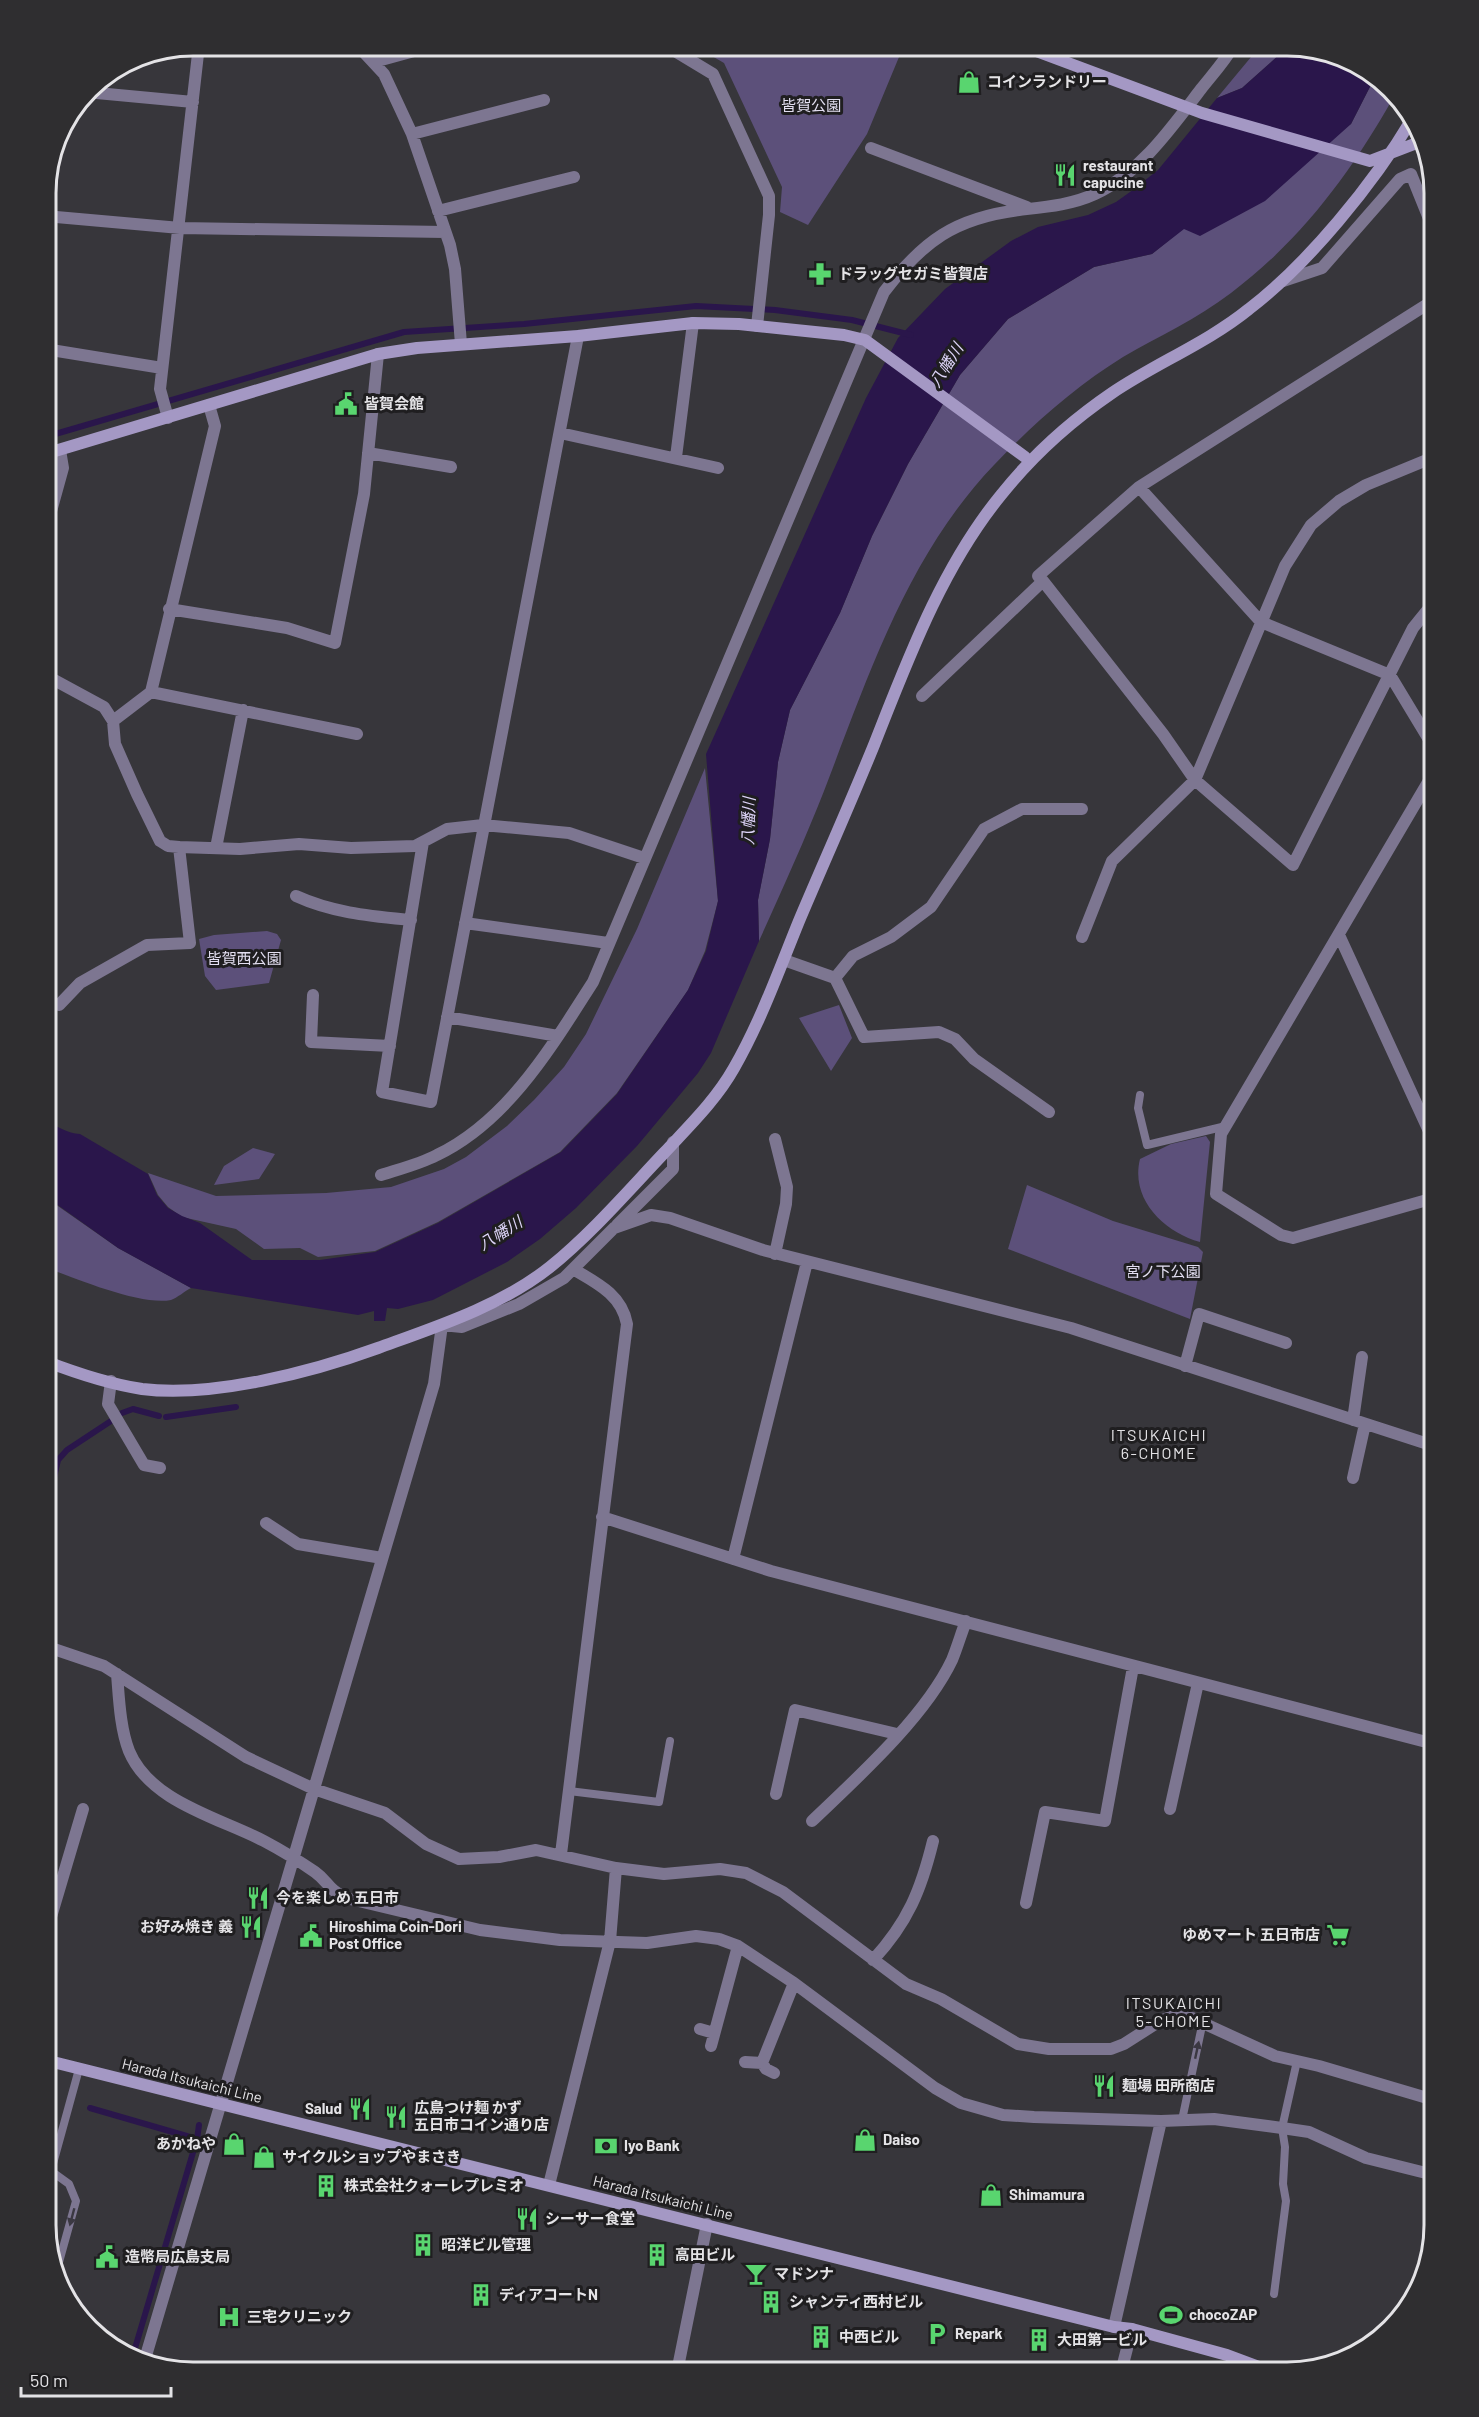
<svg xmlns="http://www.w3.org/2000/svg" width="1479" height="2417" viewBox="0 0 1479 2417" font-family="Barlow,'Noto Sans JP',sans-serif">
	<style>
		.green { fill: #5c507a }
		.water { fill: #2a164b }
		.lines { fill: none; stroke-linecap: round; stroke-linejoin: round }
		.stream { stroke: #2a164b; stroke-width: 6 }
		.lane { stroke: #7d7691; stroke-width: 8 }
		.street { stroke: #7d7691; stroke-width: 12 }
		.secondary { stroke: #a498c4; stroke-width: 12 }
		.oneway { fill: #3b3842 }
		.labels { text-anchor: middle; stroke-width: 6; stroke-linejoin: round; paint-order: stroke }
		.poi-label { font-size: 15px; font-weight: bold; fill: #e4e3e6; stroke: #1f1e20; text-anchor: start }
		.park-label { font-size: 15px; fill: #e3dff1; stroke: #1f1e20 }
		.street-label { font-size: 15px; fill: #e4e3e6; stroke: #1f1e20 }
		.water-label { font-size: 16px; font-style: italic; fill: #ddd4f8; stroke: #1f1e20 }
		.neighbourhood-label { font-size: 16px; letter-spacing: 1.5px; fill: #e4e3e6; stroke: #1f1e20 }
		.rim { fill: none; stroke: #e4e3e6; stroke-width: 3 }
	</style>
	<rect width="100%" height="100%" fill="#37363b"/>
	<path class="green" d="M693 45H904L867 134 808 225 780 212 782 187 724 63Z
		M1261 45H1290L1242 88 1217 98Z
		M1375 77 1393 98C1351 173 1300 241 1231 293 1197 319 1159 336 1123 357 1076 386 1032 425 994 465 907 556 868 677 824 791 804 842 781 892 759 941L758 900 770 839 778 762 790 710 840 613 872 536 908 464 960 375 1008 319 1094 267 1152 254 1184 228 1351 124Z
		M705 768 718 901 705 951 688 990 617 1093 560 1152 438 1222 375 1251 318 1257 300 1248 264 1249 236 1229 182 1217 168 1207 158 1195 148 1173 216 1196 326 1193 391 1187 444 1169 466 1157 507 1126 534 1100 564 1067 586 1034 637 929Z
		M267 931 277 934 281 940 269 983 216 990 205 976 199 939 214 935Z
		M839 1005 852 1038 831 1071 799 1018Z
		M1206 1136 1210 1142 1200 1242C1164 1232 1130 1199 1140 1159L1171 1144Z
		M253 1148 275 1154 259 1179 214 1185 224 1166Z
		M1027 1185 1113 1221 1198 1247 1203 1252 1190 1319 1008 1249Z
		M45 1197 118 1248 191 1288C185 1291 177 1298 171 1300 141 1306 74 1278 45 1267Z"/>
	<path class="water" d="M1290 45 1368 70 1375 77 1351 124 1265 201 1200 236 1184 229 1152 254 1094 267 1008 319 960 375 908 464 872 536 840 613 790 710 778 762 770 839 758 900 759 941 711 1053 698 1073 637 1146 576 1208 540 1239 507 1262 433 1300 398 1309 387 1308 385 1321H374V1311L358 1315 191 1288 118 1248 45 1196V1123C58 1125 67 1134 80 1134L148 1174 157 1195 168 1208 182 1216 200 1223 252 1260H320L375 1252 438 1223 561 1152 617 1094 688 990 706 951 718 901 706 754 866 398 898 338 945 289 1011 241 1038 227 1088 215 1116 202 1130 192 1158 170 1217 98 1242 88Z"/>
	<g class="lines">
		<path class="stream" d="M45 437 404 332 524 324 696 306 775 310 852 320 911 335
			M122 1413 133 1409 159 1416
			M166 1417 236 1407
			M45 1516 58 1460 67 1450 111 1421
			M45 2095 52 2097
			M90 2108 197 2139 199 2125
			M133 2355 197 2139"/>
		<path class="lane" d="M1140 1095 1138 1108 1147 1145 1226 1126
			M569 1791 659 1802 670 1741
			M1182 2120 1203 2021
			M45 2171H51L69 2184 76 2201 56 2273
			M51 2171 79 2069
			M1274 2294 1286 2201 1283 2184 1285 2147 1282 2128 1297 2061"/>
		<path class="street" d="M357 45 384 74 412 134 450 245 455 269 461 344
			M665 45 713 74 769 196V215L757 326
			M374 62 436 45
			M86 92 193 102
			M412 134 544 100
			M871 148 1027 207
			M438 211 574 177
			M45 216 180 228 445 232
			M1283 281 1322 268 1400 179 1411 174 1434 231
			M45 349 162 368
			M168 418 160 389 199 45
			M560 433 718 468
			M368 453 451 467
			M676 457 693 323
			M1139 487 1261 622 1390 675 1434 748
			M45 533 63 468 60 450
			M1043 581 1163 734 1195 780 1293 865 1413 628 1434 602
			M169 609 287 628 335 643 364 494 378 354
			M45 675 104 707 113 721 115 744 137 794 160 841 168 846 179 847 190 943 147 945 80 983 59 1005
			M151 692 357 734
			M922 696 1043 581 1038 576 1139 487 1434 300
			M113 721 151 692 215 426 209 405
			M423 842 382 1092 431 1102 578 336
			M179 847 240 849 299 844 351 848 415 846 447 829 483 825 569 833 644 858
			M216 848 243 710
			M296 896C333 913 371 916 411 920
			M465 923 608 943
			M1339 935 1434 1142
			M1082 937 1112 861 1195 780 1285 566 1311 525 1339 501 1366 485 1434 457
			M784 960 835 978 864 1037 939 1032 955 1039 974 1059 1049 1112
			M835 978 853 956 891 937 931 907 984 829 1022 809H1082
			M313 995 311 1042 390 1046
			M447 1017 558 1036
			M775 1139 787 1187 786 1204 775 1254
			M381 1175C400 1169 420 1164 437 1155 508 1121 552 1046 593 982L884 292C923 241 955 218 1019 210 1045 207 1071 205 1095 194 1140 173 1172 127 1201 89 1212 75 1225 61 1234 45
			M1434 1198 1293 1238 1281 1235 1216 1194 1221 1134 1434 772
			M617 1225 673 1169V1142
			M1185 1366 1199 1314 1286 1343
			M111 1381 108 1404 144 1465 160 1468
			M1353 1420 1362 1357
			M1431 1445 1434 1427
			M1353 1478 1365 1424
			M602 1517 771 1571 1434 1744
			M266 1523 298 1544 382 1558
			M733 1559 807 1262
			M45 1646 104 1666 246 1757 314 1789 385 1813 426 1844 459 1859 499 1857 536 1850 616 1868 664 1874 720 1869 746 1873 783 1892 906 1984 941 1999 1018 2044 1049 2049H1111L1124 2044 1160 2021 1174 2016 1192 2018 1275 2056 1319 2066 1434 2100
			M117 1674C119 1698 120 1728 129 1751 150 1802 220 1818 264 1841 281 1850 299 1861 315 1872 329 1882 327 1889 346 1898L480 1930 560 1940 647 1943 696 1936 719 1939 738 1946 794 1983 935 2088 961 2103 1003 2115 1034 2117 1161 2121 1214 2119 1282 2128 1309 2132 1366 2158 1434 2175
			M776 1794 795 1710 897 1734
			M1170 1809 1198 1683
			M812 1821C857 1778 925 1717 952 1660 957 1648 961 1634 966 1621
			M561 1854 627 1324C622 1295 597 1283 573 1269
			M1026 1903 1045 1812 1105 1821 1133 1667
			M45 1937 83 1809
			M873 1960C908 1922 921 1890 933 1841
			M700 2029 714 2033
			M711 2046 738 1946
			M745 2062 762 2063 794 1983
			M762 2063 766 2069 774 2073
			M549 2185 610 1941 616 1868
			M1114 2327 1161 2121
			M145 2359 434 1384 442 1325 462 1327 519 1304 564 1278 614 1228 651 1215 670 1218 763 1250 1071 1328 1434 1446
			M677 2372 707 2224
			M1121 2372 1132 2329"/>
		<path class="secondary" d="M1020 45 1202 113 1370 161 1422 141
			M45 454 378 354 417 348 578 336 693 323 739 324 844 335 865 340 1025 457
			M45 1361C76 1373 109 1384 142 1389 212 1398 312 1372 378 1348 436 1327 501 1306 550 1267 591 1234 628 1191 664 1153 689 1126 716 1100 734 1068 761 1021 779 970 799 921 824 862 850 804 874 745 908 659 942 567 1001 495 1032 456 1071 421 1112 393 1156 363 1207 343 1249 309 1308 264 1374 183 1412 119
			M45 2060 1114 2327 1132 2329 1227 2355 1272 2372"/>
	</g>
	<defs><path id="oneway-solid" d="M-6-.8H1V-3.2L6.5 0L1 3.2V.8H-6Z" transform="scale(1.5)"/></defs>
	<g class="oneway">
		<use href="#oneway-solid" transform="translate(1197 2050) rotate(-78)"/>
		<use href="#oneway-solid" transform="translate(72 2217) rotate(105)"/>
	</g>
	<defs>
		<g id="shop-bare" transform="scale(1.8)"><path d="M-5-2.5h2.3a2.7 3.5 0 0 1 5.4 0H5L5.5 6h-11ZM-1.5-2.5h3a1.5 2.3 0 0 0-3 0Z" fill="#59d56f" stroke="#1f1e20" stroke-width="2.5" paint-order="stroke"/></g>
		<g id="restaurant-bare" transform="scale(1.8)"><path d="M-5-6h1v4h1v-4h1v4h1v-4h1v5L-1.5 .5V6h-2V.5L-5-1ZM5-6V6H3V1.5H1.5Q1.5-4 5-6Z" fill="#59d56f" stroke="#1f1e20" stroke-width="2.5" paint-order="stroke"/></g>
		<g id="pharmacy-bare" transform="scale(1.8)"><path d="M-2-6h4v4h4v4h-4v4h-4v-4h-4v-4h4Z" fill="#59d56f" stroke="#1f1e20" stroke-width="2.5" paint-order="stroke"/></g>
		<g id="civic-bare" transform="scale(1.8)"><path d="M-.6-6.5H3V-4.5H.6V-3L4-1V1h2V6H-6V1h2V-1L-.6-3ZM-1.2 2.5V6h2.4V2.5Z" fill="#59d56f" stroke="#1f1e20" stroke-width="2.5" paint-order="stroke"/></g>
		<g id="supermarket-bare" transform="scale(1.8)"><path d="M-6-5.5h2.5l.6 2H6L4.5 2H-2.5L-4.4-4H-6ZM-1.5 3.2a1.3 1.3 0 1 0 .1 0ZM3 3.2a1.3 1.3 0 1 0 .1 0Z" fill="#59d56f" stroke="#1f1e20" stroke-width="2.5" paint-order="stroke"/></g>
		<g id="bank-bare" transform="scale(1.8)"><path d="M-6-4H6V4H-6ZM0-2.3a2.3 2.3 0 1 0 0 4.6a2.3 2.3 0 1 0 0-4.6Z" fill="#59d56f" stroke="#1f1e20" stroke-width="2.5" paint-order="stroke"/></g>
		<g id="building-bare" transform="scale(1.8)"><path d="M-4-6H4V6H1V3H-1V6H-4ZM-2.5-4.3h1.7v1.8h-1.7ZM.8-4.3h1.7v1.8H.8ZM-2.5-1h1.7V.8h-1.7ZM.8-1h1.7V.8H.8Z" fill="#59d56f" stroke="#1f1e20" stroke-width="2.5" paint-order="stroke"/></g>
		<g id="bar-bare" transform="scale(1.8)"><path d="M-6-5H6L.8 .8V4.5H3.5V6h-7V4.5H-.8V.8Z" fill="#59d56f" stroke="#1f1e20" stroke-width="2.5" paint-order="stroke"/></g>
		<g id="stadium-bare" transform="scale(1.8)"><path d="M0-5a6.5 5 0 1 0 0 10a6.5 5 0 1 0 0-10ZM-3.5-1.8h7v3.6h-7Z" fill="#59d56f" stroke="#1f1e20" stroke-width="2.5" paint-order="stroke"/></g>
		<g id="hospital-bare" transform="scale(1.8)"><path d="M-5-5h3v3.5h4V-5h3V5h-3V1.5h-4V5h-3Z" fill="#59d56f" stroke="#1f1e20" stroke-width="2.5" paint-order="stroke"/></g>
		<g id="parking-bare" transform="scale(1.8)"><path d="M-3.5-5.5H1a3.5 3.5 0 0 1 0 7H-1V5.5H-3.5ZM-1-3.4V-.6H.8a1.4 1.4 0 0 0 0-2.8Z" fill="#59d56f" stroke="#1f1e20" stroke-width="2.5" paint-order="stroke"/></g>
	</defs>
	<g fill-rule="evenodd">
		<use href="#shop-bare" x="969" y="82"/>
		<use href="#restaurant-bare" x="1065" y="175"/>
		<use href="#pharmacy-bare" x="820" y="274"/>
		<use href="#civic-bare" x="346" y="404"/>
		<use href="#restaurant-bare" x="258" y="1898"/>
		<use href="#restaurant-bare" x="251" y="1927"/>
		<use href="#supermarket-bare" x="1338" y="1935"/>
		<use href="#civic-bare" x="311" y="1936"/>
		<use href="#restaurant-bare" x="1104" y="2086"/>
		<use href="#restaurant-bare" x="360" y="2109"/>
		<use href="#restaurant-bare" x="396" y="2117"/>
		<use href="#shop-bare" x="865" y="2140"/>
		<use href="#shop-bare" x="234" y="2144"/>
		<use href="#bank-bare" x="606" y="2146"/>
		<use href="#shop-bare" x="264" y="2157"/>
		<use href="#building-bare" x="326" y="2186"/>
		<use href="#shop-bare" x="991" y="2195"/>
		<use href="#restaurant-bare" x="527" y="2219"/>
		<use href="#building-bare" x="423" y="2245"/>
		<use href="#building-bare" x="657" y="2255"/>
		<use href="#civic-bare" x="107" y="2257"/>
		<use href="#bar-bare" x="756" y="2274"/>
		<use href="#building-bare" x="481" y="2295"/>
		<use href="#building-bare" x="771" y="2302"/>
		<use href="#stadium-bare" x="1171" y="2315"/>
		<use href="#hospital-bare" x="229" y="2317"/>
		<use href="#parking-bare" x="937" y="2334"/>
		<use href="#building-bare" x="821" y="2337"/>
		<use href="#building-bare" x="1039" y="2340"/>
	</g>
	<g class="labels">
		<g class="poi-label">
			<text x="987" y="87">コインランドリー</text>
			<text x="1083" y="171">restaurant<tspan x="1083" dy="17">capucine</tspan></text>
			<text x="838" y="279">ドラッグセガミ皆賀店</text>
			<text x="364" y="409">皆賀会館</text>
			<text x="276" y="1903">今を楽しめ 五日市</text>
			<text x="233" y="1932" text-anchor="end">お好み焼き 義</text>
			<text x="329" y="1932">Hiroshima Coin-Dori<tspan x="329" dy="17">Post Office</tspan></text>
			<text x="1320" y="1940" text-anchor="end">ゆめマート 五日市店</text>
			<text x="1122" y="2091">麺場 田所商店</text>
			<text x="414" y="2113">広島つけ麺 かず<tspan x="414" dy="17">五日市コイン通り店</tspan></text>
			<text x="342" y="2114" text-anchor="end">Salud</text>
			<text x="883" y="2145">Daiso</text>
			<text x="216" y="2149" text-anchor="end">あかねや</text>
			<text x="624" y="2151">Iyo Bank</text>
			<text x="282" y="2162">サイクルショップやまさき</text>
			<text x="344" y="2191">株式会社クォーレプレミオ</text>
			<text x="1009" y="2200">Shimamura</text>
			<text x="545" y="2224">シーサー食堂</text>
			<text x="441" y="2250">昭洋ビル管理</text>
			<text x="675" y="2260">高田ビル</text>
			<text x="125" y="2262">造幣局広島支局</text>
			<text x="774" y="2279">マドンナ</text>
			<text x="499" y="2300">ディアコートN</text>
			<text x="789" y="2307">シャンティ西村ビル</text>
			<text x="1189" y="2320">chocoZAP</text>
			<text x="247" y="2322">三宅クリニック</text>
			<text x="955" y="2339">Repark</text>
			<text x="839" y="2342">中西ビル</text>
			<text x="1057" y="2345">大田第一ビル</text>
		</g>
		<g class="park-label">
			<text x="811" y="111">皆賀公園</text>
			<text x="244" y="964">皆賀西公園</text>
			<text x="1163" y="1277">宮ノ下公園</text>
		</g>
		<g class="street-label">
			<text transform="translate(192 2081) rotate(14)" y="5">Harada Itsukaichi Line</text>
			<text transform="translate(663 2198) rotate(14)" y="5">Harada Itsukaichi Line</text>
		</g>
		<g class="water-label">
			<text transform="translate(946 365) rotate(-58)" y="6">八幡川</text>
			<text transform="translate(748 821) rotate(-88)" y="6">八幡川</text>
			<text transform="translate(500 1233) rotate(-32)" y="6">八幡川</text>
		</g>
		<g class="neighbourhood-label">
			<text x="1159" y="1441">ITSUKAICHI<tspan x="1159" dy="18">6-CHOME</tspan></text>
			<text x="1174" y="2009">ITSUKAICHI<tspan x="1174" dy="18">5-CHOME</tspan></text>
		</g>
	</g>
	<path d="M0 0H1479V2417H0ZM193 56H1287A137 137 0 0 1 1424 193V2225A137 137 0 0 1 1287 2362H193A137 137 0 0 1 56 2225V193A137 137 0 0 1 193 56Z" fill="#2f2e30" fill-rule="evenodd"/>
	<path class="rim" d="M193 56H1287A137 137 0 0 1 1424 193V2225A137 137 0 0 1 1287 2362H193A137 137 0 0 1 56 2225V193A137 137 0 0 1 193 56Z"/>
	<path d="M21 2387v9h150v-9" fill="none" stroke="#e4e3e6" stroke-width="3"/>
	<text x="30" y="2387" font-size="18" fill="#e4e3e6" stroke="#1f1e20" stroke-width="4.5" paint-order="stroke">50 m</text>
</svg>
